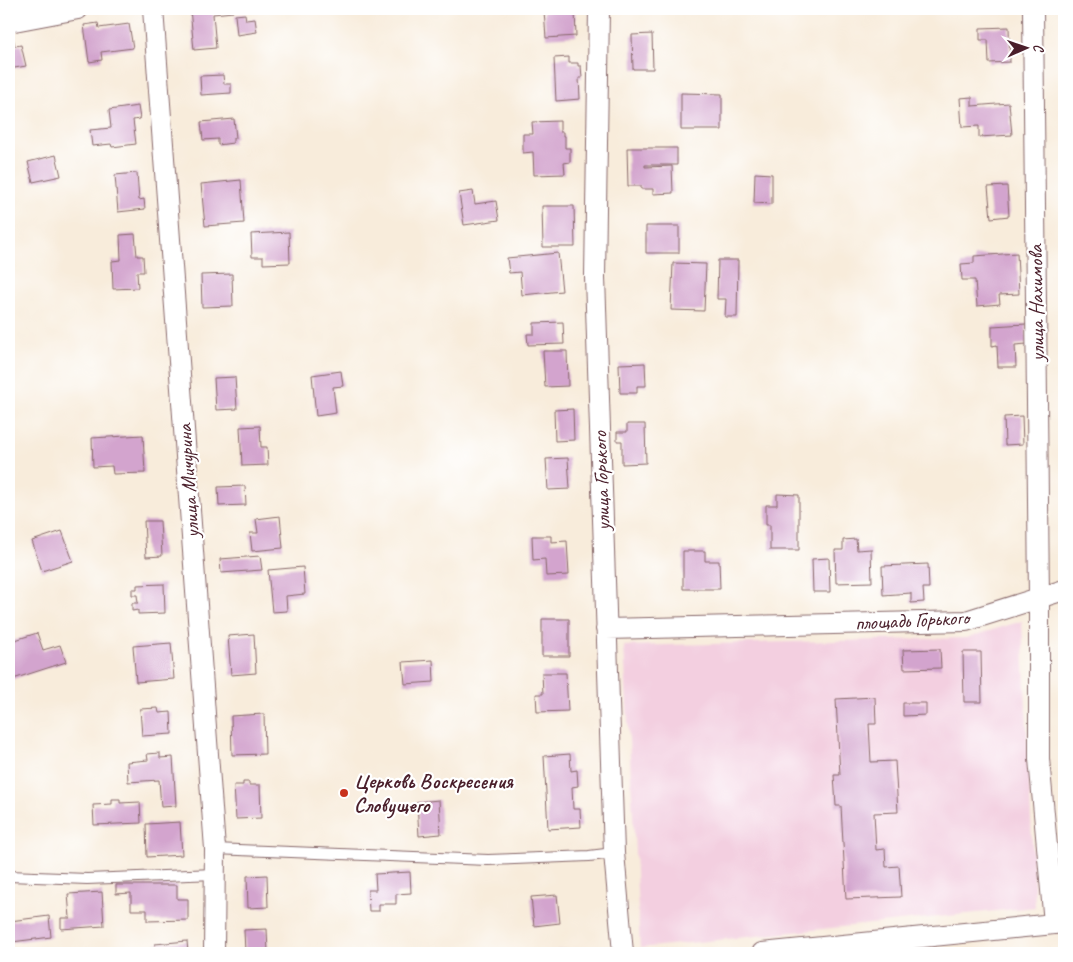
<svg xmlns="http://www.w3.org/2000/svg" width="1073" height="962" viewBox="0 0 1073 962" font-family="Caveat,sans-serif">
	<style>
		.built { fill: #f3cfe0 }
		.building { fill: #d3a4ce }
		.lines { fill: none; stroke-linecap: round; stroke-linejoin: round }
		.service-casing { stroke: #876769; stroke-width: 12 }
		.minor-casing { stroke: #876769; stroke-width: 22 }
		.service { stroke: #fff; stroke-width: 10 }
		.minor { stroke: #fff; stroke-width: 20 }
		.poi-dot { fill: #c8321e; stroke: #fff; stroke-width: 2 }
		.labels { text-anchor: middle; stroke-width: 4.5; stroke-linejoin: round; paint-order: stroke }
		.street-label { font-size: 21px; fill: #4a1f2b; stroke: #fff }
		.poi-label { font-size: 21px; font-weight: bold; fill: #4a1f2b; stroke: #fff; text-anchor: start }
	</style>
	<rect width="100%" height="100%" fill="#fff"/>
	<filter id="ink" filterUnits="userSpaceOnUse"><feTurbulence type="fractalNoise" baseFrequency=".02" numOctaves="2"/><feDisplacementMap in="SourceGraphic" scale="10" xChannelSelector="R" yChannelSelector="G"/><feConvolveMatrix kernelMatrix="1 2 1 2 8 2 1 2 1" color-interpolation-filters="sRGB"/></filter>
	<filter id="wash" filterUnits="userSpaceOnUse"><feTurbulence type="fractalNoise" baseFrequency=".0096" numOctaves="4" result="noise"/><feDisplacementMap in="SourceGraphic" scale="20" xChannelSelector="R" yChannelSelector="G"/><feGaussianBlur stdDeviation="1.12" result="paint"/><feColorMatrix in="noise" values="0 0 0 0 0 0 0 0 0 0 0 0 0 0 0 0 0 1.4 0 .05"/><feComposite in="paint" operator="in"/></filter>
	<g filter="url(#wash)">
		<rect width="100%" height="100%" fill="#f8ecdb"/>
		<path class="built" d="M1022 621 1035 907 640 948 624 646 966 638Z"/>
		<g id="blocks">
			<path class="building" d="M190 9H232L233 12 213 14 216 48 194 50Z
				M575 10 576 36 546 38 544 11Z
				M245 14 246 20 255 19 257 32 237 35 235 15Z
				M98 23 99 28 129 24 133 48 101 52 102 60 89 62 84 25Z
				M1009 27 1010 62 989 63 988 40H980V28Z
				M652 34 653 69H633L632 35Z
				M9 38H13L15 46 21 45 26 66 9 69Z
				M569 57V63H578V66H581L582 78H579L580 99 556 101 554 58Z
				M223 75 224 84H231V93L201 95 200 76Z
				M681 93 722 94V130H681Z
				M972 97V106L1009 103 1012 135 979 137V126L962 127 960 98Z
				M138 106 140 119 133 120 136 144 112 147 111 144 92 146 90 130 111 128 109 110Z
				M234 119 236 138H233V143L218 145V139L203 140 201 122Z
				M560 121V132H563V136H565V148H570V162L564 163 565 174 534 175 533 152 523 153V134H533L532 122Z
				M627 148H677V165H645V167L672 166 673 193 653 194V189H641V186H628Z
				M56 155 61 176 33 182 28 162Z
				M137 173 139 200 144 199 145 209 118 212 115 175Z
				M755 173 772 174V204L754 203Z
				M241 180 244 223 205 226 201 184Z
				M1007 186 1009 216 991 218 988 187Z
				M473 191 475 204 496 201 499 220 464 225 459 193Z
				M542 206H574L575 247H543Z
				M646 226H679V253H646Z
				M289 232 290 263 263 264V257H252L251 234Z
				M135 234 137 256H143L144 272H137L138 288 113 289 112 261 121 260 120 235Z
				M558 253 562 291 522 295 520 272 509 273 507 258Z
				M1017 253 1019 294 999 295 1000 304 977 306 975 280H962L961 264 974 263V256Z
				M718 260H738L737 317H725L726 299H717Z
				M673 263 706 264 704 311 671 310Z
				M232 274 233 306 202 307 201 275Z
				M563 322 564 344 528 345 527 334H534V323Z
				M1026 324 1027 344 1015 345 1016 367H998L997 345 992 346V326Z
				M543 351H567L568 386 545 387Z
				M645 363 646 386H637V393H620L619 364Z
				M341 371 343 386 333 387 336 413 316 416 312 375Z
				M235 377 237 409 216 410 214 378Z
				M573 409 574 440 555 441 554 410Z
				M1022 416 1023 444 1005 445 1004 417Z
				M627 424H645L646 463 622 464V441H617V432H627Z
				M260 426 261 447H267L268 465 242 466 240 427Z
				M143 435 145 473 113 474 112 466 93 467 92 438Z
				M568 458 570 489 548 490 546 459Z
				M245 486 246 505 219 506 218 487Z
				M777 494 799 495V550H770V525H766V505H777Z
				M280 516 283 548 252 551 250 533H258L256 519Z
				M144 521H160L162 556 146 557Z
				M62 531 73 561 42 571 32 541Z
				M532 536H551V542L567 541 569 575 546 576 545 559 533 560Z
				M856 539 857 550 871 549 872 582 836 583 835 550H843V540Z
				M683 551H705V561H719L720 589H683Z
				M260 556 262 570 221 573 220 559Z
				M829 558 830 592H813L812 559Z
				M928 564 929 588H923L924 602 911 603V593L883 595 882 566Z
				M303 567 305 594 286 596 287 611 272 612 268 570Z
				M164 584 165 613 138 614V610L132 611V603H138L137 595H132V589H137V585Z
				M542 619H569V656H542Z
				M37 633 43 650 60 645 66 662 10 680 9 642Z
				M254 634 256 673 231 675 228 636Z
				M171 643 174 679 136 682 133 646Z
				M940 649 941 668 904 669 903 650Z
				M963 652H981L982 702H964Z
				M433 660 434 682 405 684 403 662Z
				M542 673H566L568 711 537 712 536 694H543Z
				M875 697 876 724H869L871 762 895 761 898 812 874 813 876 850 885 849 886 867 899 866 901 897 846 899 841 806H836L834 775H840L836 699Z
				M903 703H926V715L903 716Z
				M158 708 159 713 171 712 172 734 142 736 140 709Z
				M264 714 265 754 232 755 231 716Z
				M160 753V758L173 757 176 806 161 807 159 780 128 782 127 762 148 760 147 754Z
				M570 754 571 771 577 770 578 786 572 787 573 809H580L581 827 548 829 544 756Z
				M243 782H249V785H260L261 818 236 819 234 785H243Z
				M112 799H120V803L140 802 141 823 94 825 93 805 112 804Z
				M439 800 441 834 419 836 417 802Z
				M180 822 182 855 147 857 146 824Z
				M410 872 411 893 396 894V904H379V911H369L368 890H376L375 874Z
				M267 875 268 907 248 908 247 876Z
				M116 885H177V899H188V920L147 921V910H131V893L116 894Z
				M102 892 104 926 61 929V918H70L68 894Z
				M557 895 560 923 534 926 531 897Z
				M49 916 51 937 12 942 10 921Z
				M267 929 268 953H245L244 930Z
				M187 941 188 953H156L155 944Z
				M587 948V953H558L557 950Z"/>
		</g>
	</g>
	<g filter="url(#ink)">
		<use href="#blocks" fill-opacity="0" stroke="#876769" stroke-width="1"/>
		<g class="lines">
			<g class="service-casing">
				<path id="service" d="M215 849 488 860 589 856 614 853
					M9 876 87 879 215 874"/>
			</g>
			<g class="minor-casing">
				<path id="minor" d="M153 9 215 849 214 953
					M599 9 595 277 614 853 623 953
					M1033 9 1039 598V759L1054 923
					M9 22 78 9
					M606 629 966 621 1064 590
					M762 953 1064 923"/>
			</g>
			<use href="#service" class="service"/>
			<use href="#minor" class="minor"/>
		</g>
	</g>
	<circle class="poi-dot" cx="344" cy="793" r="5"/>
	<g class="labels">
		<g class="street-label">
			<text transform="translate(1036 303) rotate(-91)" y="7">улица Нахимова</text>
			<text transform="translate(188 481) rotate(-94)" y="7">улица Мичурина</text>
			<text transform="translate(601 481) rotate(-92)" y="7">улица Горького</text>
			<text transform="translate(912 620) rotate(-3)" y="7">площадь Горького</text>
		</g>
		<g class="poi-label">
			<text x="354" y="788">Церковь Воскресения<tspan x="354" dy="24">Словущего</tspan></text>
		</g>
	</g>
	<rect width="1073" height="962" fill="none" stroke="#fff" stroke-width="30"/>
	<g transform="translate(1026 48) rotate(88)" stroke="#ffffff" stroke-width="4" paint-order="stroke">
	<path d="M0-4L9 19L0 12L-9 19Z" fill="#4a1f2b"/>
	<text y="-8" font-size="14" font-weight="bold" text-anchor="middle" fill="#4a1f2b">С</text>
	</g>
</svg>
